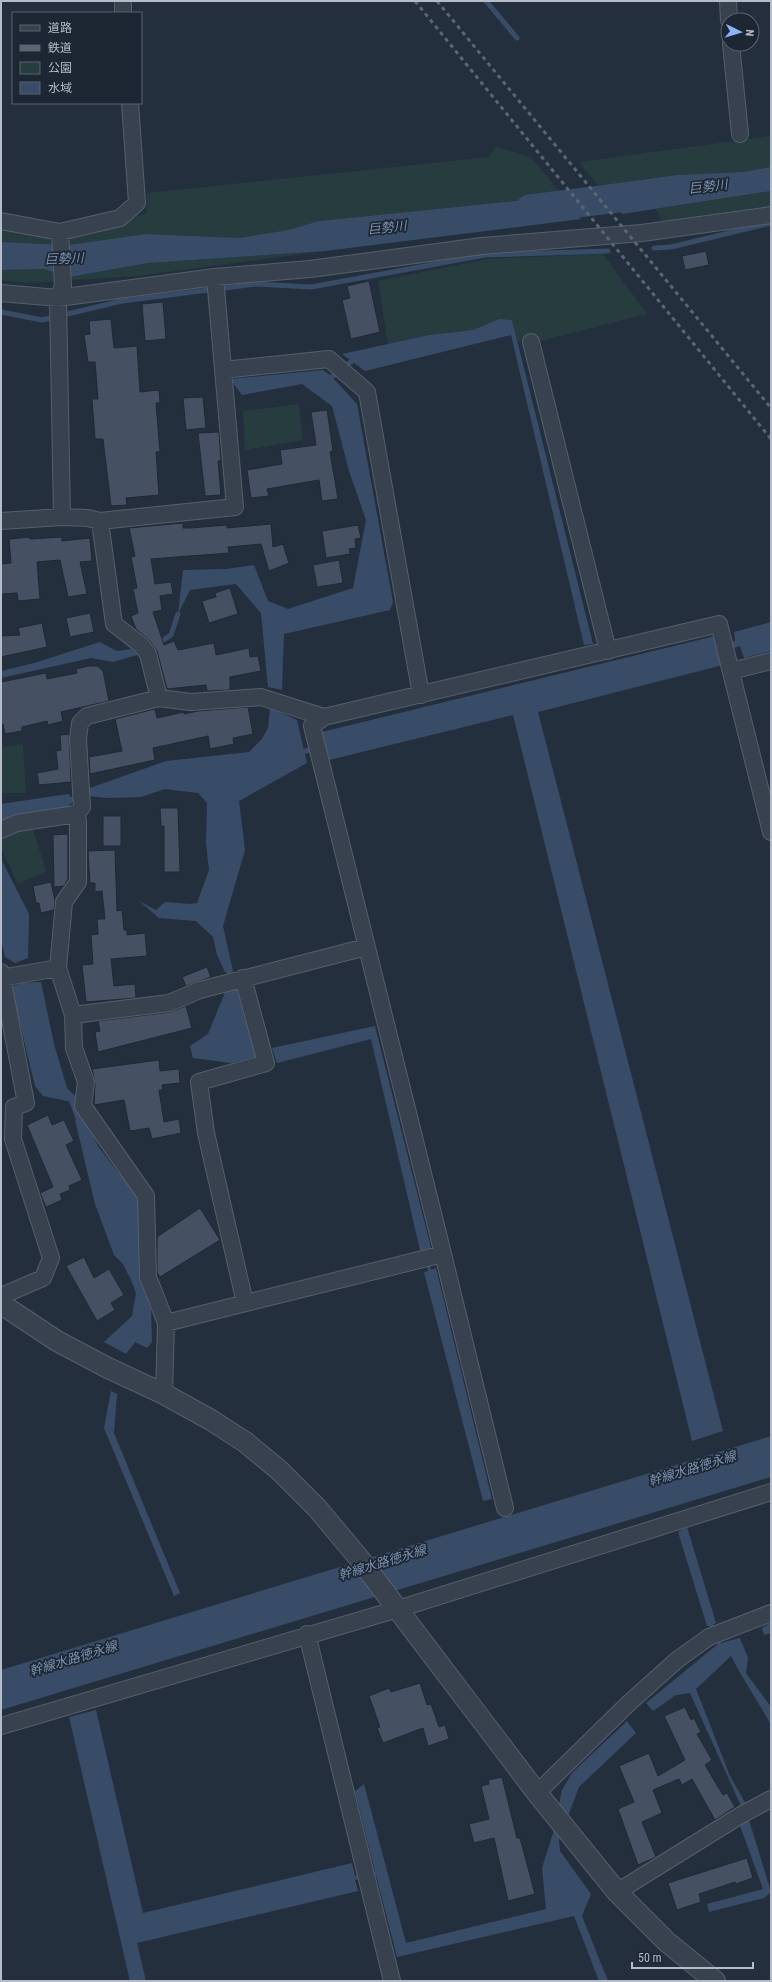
<svg xmlns="http://www.w3.org/2000/svg" width="772" height="1982" viewBox="0 0 772 1982" font-family="'Roboto Condensed','Noto Sans JP',sans-serif">
	<style>
		.green { fill: #263c3f }
		.water { fill: #394c67 }
		.pier { fill: #242f3e }
		.lines { fill: none; stroke-linecap: round; stroke-linejoin: round }
		.stream { stroke: #394c67; stroke-width: 5 }
		.river { stroke: #394c67; stroke-width: 29 }
		.building { fill: #455162; stroke: #1f2835 }
		.minor-casing { stroke: #565f6c; stroke-width: 18 }
		.tertiary-casing { stroke: #565f6c; stroke-width: 22 }
		.minor { stroke: #38414e; stroke-width: 16 }
		.tertiary { stroke: #38414e; stroke-width: 20 }
		.rail { stroke: #5a6575; stroke-width: 3; stroke-dasharray: 4 4; stroke-linecap: butt }
		.labels { text-anchor: middle; stroke-width: 3.5; stroke-linejoin: round; paint-order: stroke }
		.water-label { font-size: 13px; font-style: italic; fill: #7c92b1; stroke: #1d2633 }
	</style>
	<rect width="100%" height="100%" fill="#242f3e"/>
	<path class="green" d="M771 136V167L743 172 676 175 599 186 579 162Z
		M496 147 531 157 563 196 319 221 288 230 239 238 146 234 68 245 1 242V228L62 235 146 214 147 193 489 157Z
		M771 191V206L662 221 656 209Z
		M325 251 138 276 27 283 1 280V270L44 269 70 277 148 263Z
		M603 254 647 314 537 342 517 341 512 320 499 319 473 330 429 335 388 344 378 281 487 259Z
		M299 404 303 440 245 450 243 411Z
		M23 744 26 793H1V747Z
		M32 826 46 871 18 884 1 848V839Z"/>
	<path class="water" d="M771 167V191L622 214 599 186 676 175 743 172Z
		M563 196 581 219 325 251 148 263 70 277 44 269 1 270V242L68 245 146 234 239 238 288 230 319 221Z
		M499 319 512 320 593 644 584 645 511 335 365 371 342 354 429 335 473 330Z
		M323 370 332 377 357 404 393 602 390 610 284 634 282 690 268 687 261 613 236 584 190 590 178 614 183 570 226 569 254 565 268 601 288 609 353 588 366 520 349 471 332 406 302 384 242 395 230 379Z
		M771 622V651L744 658 740 646 720 652 723 665 538 712 723 1431 692 1441 513 715 329 760 322 732 715 636 718 646 735 641 734 632Z
		M100 642 117 651 132 649 137 655 113 662 91 658 1 678V671L34 663Z
		M270 708 297 720 307 763 239 801 245 850 223 926 233 971 229 974 225 972 217 955 213 937 196 921 159 918 139 901 156 910 165 902 190 904 197 903 209 870 206 843 207 803 198 793 165 789 141 797 109 798 88 796 87 789 166 761 249 752 262 739 268 728Z
		M68 794 75 800 65 809 1 826V804Z
		M1 859 29 914 28 958 15 963 5 957 1 940Z
		M41 982 54 1044 67 1088 78 1099 72 1102 43 1096 35 1086 11 987 21 983Z
		M233 988 241 989 257 1053 255 1057 231 1063 193 1058 190 1046 208 1034 226 990Z
		M375 1026 431 1248 427 1249 431 1270 436 1268 492 1499 483 1501 424 1272 428 1271 424 1250H420L371 1039 277 1063 272 1048Z
		M83 1116 98 1146 141 1202 140 1245 143 1287 151 1309 152 1342 147 1348 135 1342 126 1354 104 1342 132 1316 136 1293 131 1280 123 1264 114 1255 95 1204 75 1120Z
		M111 1391 117 1394 114 1433 180 1593 174 1596 104 1428Z
		M771 1436V1477L1 1710V1670Z
		M687 1527 716 1623 713 1625 721 1643 740 1638 748 1658 746 1673 771 1707V1725C758 1701 743 1680 731 1656L696 1689 730 1776 746 1804 741 1806 690 1693 676 1695 653 1711 646 1703 718 1644 710 1626H707L678 1532Z
		M771 1623V1633L764 1635 762 1628Z
		M96 1710 143 1913 352 1863 355 1876 375 1871 355 1791 364 1784 406 1943 546 1909 542 1868 554 1830 562 1790 572 1773 627 1721 636 1733 579 1787 559 1840 560 1851 591 1894 582 1916 608 1981H599L574 1916 397 1957 376 1875 355 1880 358 1891 137 1943 146 1981H130L69 1717Z
		M749 1820 771 1892 764 1898 709 1912 707 1904 763 1889 739 1823Z"/>
	<path class="pier" d="M598 184 609 199 623 216 620 215 607 200 597 187Z
		M561 194 564 195 583 218V220Z"/>
	<g class="lines">
		<path class="stream" d="M486 1 517 38
			M654 248 671 247 771 223
			M1 312 42 320 122 301 256 284 311 287 485 255 608 251
			M332 377 352 361
			M135 652 162 641 171 635 178 614
			M298 753 326 746
			M72 1102 78 1118"/>
		<path class="river" d="M530 209 649 194"/>
	</g>
	<path class="building" d="M706 251 709 265 685 270 682 256Z
		M369 281 380 332 351 339 342 300 350 298 347 286Z
		M163 302 166 339 145 341 142 304Z
		M111 319 114 348 137 346 140 392 159 390 160 403H156L160 452H156L159 495 126 498 127 505 111 506 103 439H95L92 399H98L95 362H88L84 335 90 334 89 321Z
		M203 397 206 428 186 430 183 398Z
		M327 410 333 451 330 452 338 499 322 501 319 480 267 489 269 496 251 498 247 470 282 464 280 450 316 445 311 412Z
		M219 432 221 461H218L221 495 205 496 198 433Z
		M183 523V528H190L227 525V528L271 524 273 547 283 544 289 563 269 571 261 544 228 547 229 553 151 559 155 584 171 582 173 594 160 596 162 610 153 612 164 645 174 641 178 650 214 643 216 655 249 648 250 657 258 656 261 671 230 677V690L207 691 206 685 167 689 157 651 149 640 136 629 131 616 138 613 133 589 137 588 131 557 135 556 129 528Z
		M358 525 361 538 355 539 356 548 349 549 350 554 326 558 322 531Z
		M30 537V539L62 537V541L90 538 92 561 80 562 87 594 68 597 60 560 37 562 40 599 18 601 17 593 1 594V564L11 563 9 539Z
		M339 560 343 583 317 587 313 565Z
		M230 588 238 614 209 623 202 601 216 597 215 593Z
		M90 613 94 632 70 637 66 618Z
		M42 623 47 647 1 657V636L20 635 18 628Z
		M89 666H97L103 671 109 701 61 712 63 721 48 725 47 721 22 727V731L5 734 3 724 1 725V682L46 673 47 679 77 673 76 669Z
		M248 707 253 734 233 738 234 744 210 749 208 736 153 748 155 760 90 774 89 757 122 751 115 719 155 709 157 718 184 712V714L198 711Z
		M69 734 71 782 39 785 37 773 58 769 56 751 61 750 60 735Z
		M160 808H178L180 872H164V826H161Z
		M103 816H121V846H103Z
		M68 834V879L64 886 54 887 53 835Z
		M115 850 117 911 122 910 124 930H127V935L145 933 147 956 111 959 114 986 135 984 136 998 86 1002 82 965 93 964 91 935 98 934 97 919H105L102 891 95 892V883H90L88 851Z
		M51 882 55 901 54 910 41 913 39 903H36L33 886Z
		M207 967 211 977 186 986 182 977Z
		M186 1006 192 1028 98 1052 95 1032 100 1031 98 1021 170 1012Z
		M159 1060 160 1071 179 1069 180 1083 162 1085 163 1090H159L164 1122 179 1119 181 1133 152 1139 149 1128 130 1131 124 1100 94 1105 95 1083 92 1069Z
		M48 1115 52 1125 64 1120 74 1141 66 1145 82 1180 69 1186 70 1190 60 1194 62 1200 46 1207 40 1193 53 1187 27 1125Z
		M200 1208 220 1240 160 1277 157 1272V1237Z
		M84 1257 94 1278 109 1269 124 1295 111 1303 115 1310 97 1321 66 1266Z
		M420 1683 427 1705 431 1704 439 1727 445 1725 449 1739 428 1746 423 1728 383 1743 377 1728 380 1727 369 1696 389 1688 391 1692Z
		M685 1707 691 1720 694 1718 701 1732 697 1734 712 1760 705 1765 723 1795 727 1793 735 1807 715 1820 692 1779 682 1785 679 1779 653 1790 662 1813 642 1822 656 1857 638 1865 618 1809 634 1802 619 1766 649 1753 658 1776 685 1760 664 1716Z
		M502 1777 517 1838H520L535 1894 508 1901 494 1838 474 1843 469 1824 489 1819 481 1786 489 1784 488 1780Z
		M747 1858 753 1878 736 1884 735 1882 699 1894 701 1902 677 1910 668 1883Z"/>
	<g class="lines">
		<g class="minor-casing">
			<path id="minor" d="M123 1V13
				M728 1 729 20
				M731 44 740 134
				M1 221 60 232 120 218 137 203 130 103
				M1 293 58 298 215 277 310 269 482 246 642 233 771 215
				M531 342 608 651
				M223 370 329 359 367 392 421 695
				M62 517 88 518 100 521 235 507 215 277
				M1 521 62 517 58 298 63 286 60 232
				M731 671 771 661
				M159 698 191 702 261 697 324 717
				M76 814 78 820V882L64 902 58 968 73 1015 74 1048 86 1082 83 1106 146 1196 148 1277 166 1323
				M1 830 17 823 76 814 82 807 78 739 80 723 87 716 159 698 148 654 141 645 114 624 100 521
				M1 972 26 1103 14 1107 13 1139 51 1258 43 1278 1 1296
				M1 978 58 968
				M243 978 266 1063 199 1082 206 1133 245 1303
				M73 1015 169 1003 200 990 366 947
				M443 1254 505 1508
				M164 1394 166 1323 443 1254 312 726 324 717 719 624 771 832
				M307 1634 392 1981
				M1 1726 398 1609 771 1492
				M537 1793 629 1703 677 1660 709 1637 771 1613
				M617 1892 741 1815 771 1799"/>
		</g>
		<g class="tertiary-casing">
			<path id="tertiary" d="M1 1304 57 1341 108 1368 164 1394 211 1420 245 1442 279 1470 317 1508 358 1557 537 1793 617 1892 667 1942 715 1981"/>
		</g>
		<use href="#minor" class="minor"/>
		<use href="#tertiary" class="tertiary"/>
		<path class="rail" d="M415 1 771 439
			M437 1 771 408"/>
	</g>
	<g class="labels">
		<g class="water-label">
			<text transform="translate(708 186) rotate(-7)" y="5">巨勢川</text>
			<text transform="translate(387 227) rotate(-6)" y="5">巨勢川</text>
			<text transform="translate(64 258) rotate(-2)" y="5">巨勢川</text>
			<text transform="translate(692 1468) rotate(-17)" y="5">幹線水路徳永線</text>
			<text transform="translate(382 1562) rotate(-17)" y="5">幹線水路徳永線</text>
			<text transform="translate(73 1658) rotate(-17)" y="5">幹線水路徳永線</text>
		</g>
	</g>
	<rect width="772" height="1982" fill="none" stroke="#b4bcc9" stroke-width="4"/>
	<rect x="12" y="12" width="130" height="92" fill="#1d2633" stroke="#59626f"/>
	<rect x="20" y="25" width="20" height="6" fill="#38414e" stroke="#59626f"/>
	<text x="48" y="32" font-size="12" fill="#b4bcc9">道路</text>
	<rect x="20" y="45" width="20" height="6" fill="#5a6575" stroke="#59626f"/>
	<text x="48" y="52" font-size="12" fill="#b4bcc9">鉄道</text>
	<rect x="20" y="62" width="20" height="12" fill="#263c3f" stroke="#59626f"/>
	<text x="48" y="72" font-size="12" fill="#b4bcc9">公園</text>
	<rect x="20" y="82" width="20" height="12" fill="#394c67" stroke="#59626f"/>
	<text x="48" y="92" font-size="12" fill="#b4bcc9">水域</text>
	<g transform="translate(740 32) rotate(95)"><circle r="19" fill="#1d2633" stroke="#59626f"/>
	<path d="M0-3L7 15L0 10L-7 15Z" fill="#8ab4f8"/>
	<text y="-6" font-size="11" font-weight="bold" text-anchor="middle" fill="#b4bcc9">N</text>
	</g>
	<path d="M632 1962v6h121v-6" fill="none" stroke="#b4bcc9" stroke-width="2"/>
	<text x="638" y="1962" font-size="12" fill="#b4bcc9" stroke="#1d2633" stroke-width="3" paint-order="stroke">50 m</text>
</svg>
